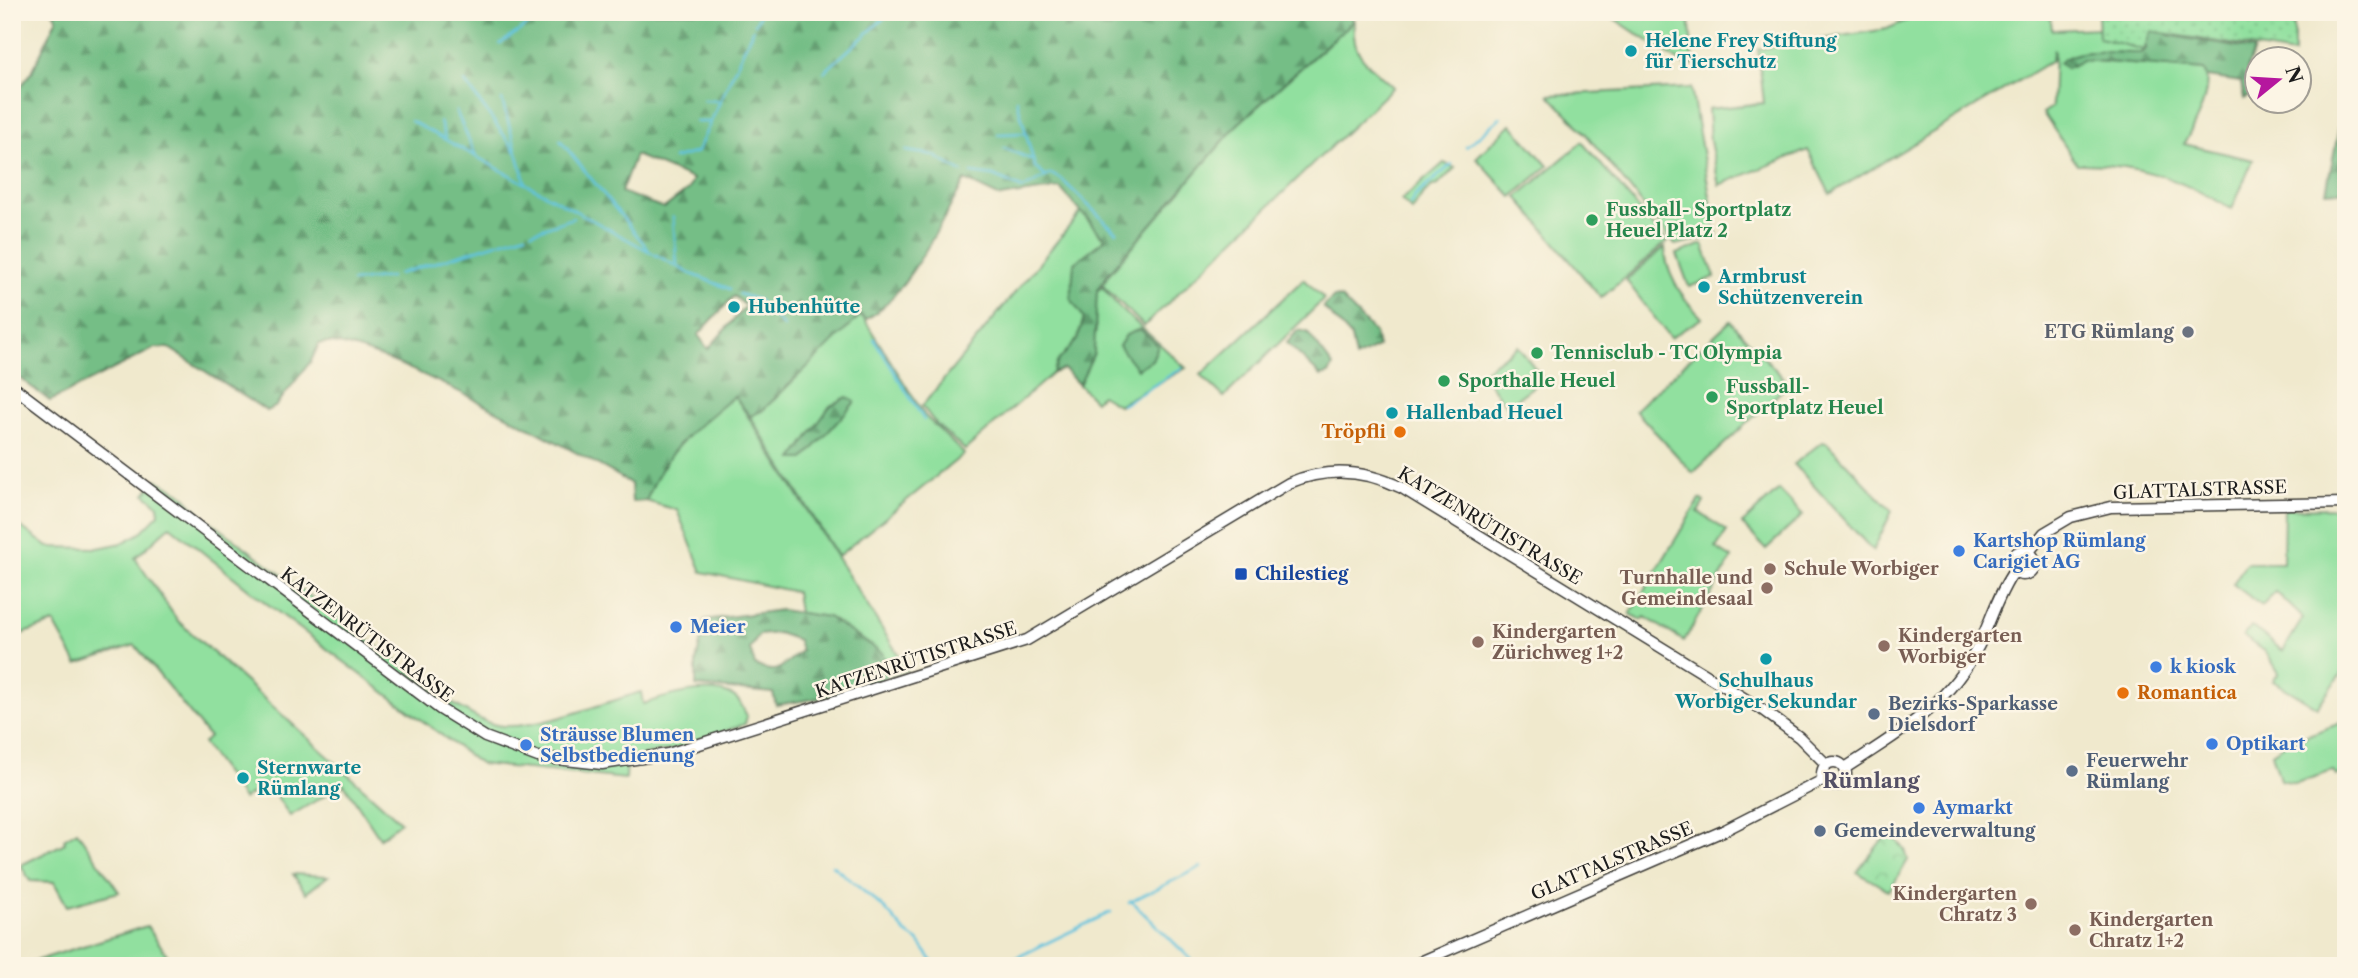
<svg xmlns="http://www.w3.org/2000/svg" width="2358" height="978" viewBox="0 0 2358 978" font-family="'Libre Caslon Text',serif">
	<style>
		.grass { fill: #91e09f; stroke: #567e5e; stroke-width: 2 }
		.forest { fill: url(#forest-firs); stroke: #486d51; stroke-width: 2; fill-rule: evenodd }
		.park { fill: url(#park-crowns); stroke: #567e5e; stroke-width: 2 }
		.garden { fill: url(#garden-dots); stroke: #567e5e; stroke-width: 2 }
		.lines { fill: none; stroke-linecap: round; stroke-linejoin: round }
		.stream { stroke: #60c3de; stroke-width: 2.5 }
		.secondary-casing { stroke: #3c3b37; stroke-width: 13 }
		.secondary { stroke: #fff; stroke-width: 10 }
		.culture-dot { fill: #0f9aa8; stroke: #fcf5e5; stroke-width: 2.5 }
		.leisure-dot { fill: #2e9e5b; stroke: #fcf5e5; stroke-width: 2.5 }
		.worship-dot { fill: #6b7280; stroke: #fcf5e5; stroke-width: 2.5 }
		.food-dot { fill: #e8710a; stroke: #fcf5e5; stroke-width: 2.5 }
		.shop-dot { fill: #3f7fe0; stroke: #fcf5e5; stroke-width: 2.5 }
		.education-dot { fill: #8d6e63; stroke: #fcf5e5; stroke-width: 2.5 }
		.transit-dot { fill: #1a4fb4; stroke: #fcf5e5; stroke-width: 2.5 }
		.service-dot { fill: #5c6f8a; stroke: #fcf5e5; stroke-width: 2.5 }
		.labels { text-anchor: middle; stroke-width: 5; stroke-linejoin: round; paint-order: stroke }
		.culture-label { font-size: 18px; font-weight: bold; fill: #0d838f; stroke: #fcf5e5; text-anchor: start }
		.leisure-label { font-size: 18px; font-weight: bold; fill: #27864d; stroke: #fcf5e5; text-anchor: start }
		.worship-label { font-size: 18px; font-weight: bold; fill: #5b616d; stroke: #fcf5e5; text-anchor: end }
		.food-label { font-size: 18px; font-weight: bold; fill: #c56008; stroke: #fcf5e5; text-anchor: end }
		.street-label { font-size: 18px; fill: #1c1c1c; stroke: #fcf5e5 }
		.shop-label { font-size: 18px; font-weight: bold; fill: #366cbe; stroke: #fcf5e5; text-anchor: start }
		.education-label { font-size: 18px; font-weight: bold; fill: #785e54; stroke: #fcf5e5; text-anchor: start }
		.transit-label { font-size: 18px; font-weight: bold; fill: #164399; stroke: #fcf5e5; text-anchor: start }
		.service-label { font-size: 18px; font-weight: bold; fill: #4e5e75; stroke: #fcf5e5; text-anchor: start }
		.quarter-label { font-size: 21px; font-weight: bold; fill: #534f65; stroke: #fcf5e5 }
	</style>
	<defs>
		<pattern id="forest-firs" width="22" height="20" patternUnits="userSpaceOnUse" patternTransform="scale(1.75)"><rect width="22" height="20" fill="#74be86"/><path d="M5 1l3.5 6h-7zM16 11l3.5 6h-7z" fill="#5e9a6d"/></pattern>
		<pattern id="park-crowns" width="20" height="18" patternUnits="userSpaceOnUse" patternTransform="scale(1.75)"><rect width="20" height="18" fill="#91e09f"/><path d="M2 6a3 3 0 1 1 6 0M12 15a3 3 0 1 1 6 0" fill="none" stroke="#7cc088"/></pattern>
		<pattern id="garden-dots" width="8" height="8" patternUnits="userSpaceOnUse" patternTransform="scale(1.75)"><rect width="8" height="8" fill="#91e09f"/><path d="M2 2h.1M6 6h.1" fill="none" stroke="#7cc088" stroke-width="1.8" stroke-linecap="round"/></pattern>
	</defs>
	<rect width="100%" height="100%" fill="#fcf5e5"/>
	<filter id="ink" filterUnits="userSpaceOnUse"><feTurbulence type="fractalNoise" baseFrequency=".0143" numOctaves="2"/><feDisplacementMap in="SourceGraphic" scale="14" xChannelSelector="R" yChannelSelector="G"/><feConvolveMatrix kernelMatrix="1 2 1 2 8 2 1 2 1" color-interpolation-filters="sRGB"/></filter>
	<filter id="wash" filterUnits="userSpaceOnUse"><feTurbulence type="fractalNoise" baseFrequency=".00686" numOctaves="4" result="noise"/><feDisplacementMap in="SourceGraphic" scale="28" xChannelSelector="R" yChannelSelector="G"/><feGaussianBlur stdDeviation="1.57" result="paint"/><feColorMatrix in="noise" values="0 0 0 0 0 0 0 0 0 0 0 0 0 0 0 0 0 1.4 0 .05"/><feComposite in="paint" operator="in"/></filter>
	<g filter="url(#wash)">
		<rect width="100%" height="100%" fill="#f0e9cd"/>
		<path class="grass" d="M1604 12H1689L1693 65 1686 66Z
			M1925 12H2050L2052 30 2099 28 2100 38 2145 50 2142 53C2118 54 2077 45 2059 63L2067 68 2082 60 2205 70C2212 93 2195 124 2184 144L2253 160 2232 209C2179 179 2140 163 2077 164L2043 113 2052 107 2054 49 2051 61 1830 194 1808 150 1719 185 1710 141 1708 109 1764 103 1758 49 1887 29Z
			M1354 21C1351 59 1369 63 1393 87L1144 326 1103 286 1108 275 1238 124Z
			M1691 88 1717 236 1675 245 1585 133 1549 95Z
			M1511 124 1548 166 1512 197 1476 158Z
			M1582 142 1667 242 1601 298 1517 197Z
			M1444 163 1455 168 1438 185 1432 186 1421 197 1412 211 1401 200Z
			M1081 212 1105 240 1071 299 1084 317 1077 340 1058 361 1053 373 965 450 937 425 922 406Z
			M1703 244 1715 277 1689 287 1677 254Z
			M1665 247C1665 274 1684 300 1702 318L1670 338 1626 280Z
			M1304 279 1324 299 1224 397 1201 375Z
			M1102 287 1120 308 1186 368 1118 405 1101 395 1095 401 1079 385 1096 331 1094 312 1097 291Z
			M861 314 925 416 964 454 838 556 750 416C773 405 787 386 804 368 821 349 842 332 861 314Z
			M1730 321 1789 384 1693 473 1635 410Z
			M1518 346 1543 379 1507 406 1481 373Z
			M735 396 908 670 890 676 882 653 828 617 799 613 796 592 702 572 677 510 646 501C667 447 692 431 735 396Z
			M1822 442 1827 443 1892 511 1873 551 1794 464Z
			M156 479 181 493 202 515 449 701C466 711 483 724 503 726 543 728 602 703 641 692L643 704C667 696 706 684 731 695 740 698 743 709 747 716L745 724 673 750 627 758 626 779 480 764 266 603 170 526 135 558 178 621 401 822 380 838 344 784 290 816 268 784 243 799 203 743 209 737 135 645 77 664 54 623 12 637V520L48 547 98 548 122 543 139 534 159 514 158 505 145 494Z
			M1779 490 1803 515 1766 549 1742 524Z
			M1700 499 1704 502 1698 512 1727 531 1716 548 1732 558 1684 641 1645 617 1642 620 1630 614Z
			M2346 508V668L2317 707 2273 681 2279 673 2266 652 2243 636 2252 626 2283 651 2303 618 2276 592 2262 606 2233 584 2246 563H2283L2284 509Z
			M2346 721V772L2336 776 2333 771 2296 783 2280 780 2272 753 2287 743Z
			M77 831 119 892 67 906 54 882 30 881 21 865 65 843 64 839Z
			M293 874 328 876 306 893Z
			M147 926 175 966H19Z"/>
		<path class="forest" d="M53 12H1354L1353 21 1238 124 1108 274 1097 291 1094 353 1079 385 1064 369 1053 373 1058 361 1077 340 1084 318 1071 299 1074 263 1105 239 1060 188 1000 197 965 180C942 220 905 299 865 320L861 315 762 411 750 416 734 396C691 431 667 448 646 501L632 502 631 484 615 474C570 449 359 331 319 344L311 361 275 407 267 411 169 348H155L50 401 12 372V97L32 72 57 18ZM635 155 693 179 689 189 664 208 621 192ZM734 296 746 306 708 349 698 335Z
			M2153 24 2168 35 2254 50 2247 69 2256 93 2244 99 2241 82 2207 77 2204 70 2082 60 2067 68 2059 63C2077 45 2118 54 2142 53L2147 48 2134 32Z
			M2346 94V196L2340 191 2326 192Z
			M1334 297 1341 298 1375 333 1378 347 1355 358 1351 337 1323 307Z
			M1140 329 1158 346 1152 360 1137 369 1119 346 1126 335Z
			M1298 330 1307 332 1333 366 1329 374 1321 376 1287 343Z
			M847 397 855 402 804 459H793L830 406Z
			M781 610 828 617 882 653 890 676 827 697 776 705 773 693 696 686V662L705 620ZM778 633 798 640 801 651C781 666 780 677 755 665L750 649 759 635Z"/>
		<path class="park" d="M1889 831 1905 850 1908 860 1889 891 1857 872Z"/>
		<path class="garden" d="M2098 12H2214L2249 20 2294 21V54L2151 31 2144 50 2099 38Z"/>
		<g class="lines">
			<path class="stream" d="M753 12H766
				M2195 12 2254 20 2295 21
				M755 24 760 14
				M500 44 547 12
				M824 72 891 12
				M465 82 517 153
				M502 100 526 184
				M703 100 721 101
				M1017 100 1035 167 1045 176
				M456 111 476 156
				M411 121 689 273 730 289
				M440 122 445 138
				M696 122H710
				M998 134 1026 133
				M560 140 648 249
				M1466 147 1501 117
				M1004 148 1033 160
				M906 151 933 155 962 172
				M673 159 697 152 753 29
				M972 173 993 176 1023 189 1051 174 1061 179 1116 232
				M1410 205 1415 196 1452 164
				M673 217 677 266
				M532 232 573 218
				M398 274 526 234
				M352 282 390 277
				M739 294 758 300 784 327
				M874 339 924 420
				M1122 405 1182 368
				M832 865 885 909 906 933 918 941 933 962 940 966
				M1132 901 1201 867
				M1129 903 1131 901 1198 966
				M999 966 1111 912"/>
		</g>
	</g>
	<g filter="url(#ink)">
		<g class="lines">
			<g class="secondary-casing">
				<path id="secondary" d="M12 386 440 709 485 737 538 757 602 764 668 754 1027 640 1289 483C1327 467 1365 470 1402 488L1760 708 1799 737 1826 764
					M2011 563a12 12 0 1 1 24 0a12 12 0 1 1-24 0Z
					M2028 553 2044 533 2071 517 2111 507 2346 503
					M1822 774a12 12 0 1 1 24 0a12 12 0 1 1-24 0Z
					M1845 768C1899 733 1949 705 1979 645 1991 620 1998 594 2014 571
					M1411 966 1723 831 1823 780"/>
			</g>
			<use href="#secondary" class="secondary"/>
		</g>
	</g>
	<g class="culture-dot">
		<circle cx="1631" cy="51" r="7"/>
		<circle cx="1704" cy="287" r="7"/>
		<circle cx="734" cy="307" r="7"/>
		<circle cx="1392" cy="413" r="7"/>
		<circle cx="1766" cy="659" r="7"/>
		<circle cx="243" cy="778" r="7"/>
	</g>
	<g class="leisure-dot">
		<circle cx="1592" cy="220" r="7"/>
		<circle cx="1537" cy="353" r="7"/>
		<circle cx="1444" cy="381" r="7"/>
		<circle cx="1712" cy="397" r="7"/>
	</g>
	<circle class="worship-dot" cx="2188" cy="332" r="7"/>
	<g class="food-dot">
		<circle cx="1400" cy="432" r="7"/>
		<circle cx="2123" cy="693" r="7"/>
	</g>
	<g class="shop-dot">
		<circle cx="1959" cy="551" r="7"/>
		<circle cx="676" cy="627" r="7"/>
		<circle cx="2156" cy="667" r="7"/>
		<circle cx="2212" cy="744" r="7"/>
		<circle cx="526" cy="745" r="7"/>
		<circle cx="1919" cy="808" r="7"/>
	</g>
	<g class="education-dot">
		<circle cx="1770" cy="569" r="7"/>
		<circle cx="1767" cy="588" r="7"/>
		<circle cx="1478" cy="642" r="7"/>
		<circle cx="1884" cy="646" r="7"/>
		<circle cx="2031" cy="904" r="7"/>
		<circle cx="2075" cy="930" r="7"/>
	</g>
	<rect class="transit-dot" x="1234" y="567" width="14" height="14" rx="3.5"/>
	<g class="service-dot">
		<circle cx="1874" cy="714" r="7"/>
		<circle cx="2072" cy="771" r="7"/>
		<circle cx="1820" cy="831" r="7"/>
	</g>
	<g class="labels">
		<g class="culture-label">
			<text x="1645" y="47">Helene Frey Stiftung<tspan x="1645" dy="21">für Tierschutz</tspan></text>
			<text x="1718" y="283">Armbrust<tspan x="1718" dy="21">Schützenverein</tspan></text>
			<text x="748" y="313">Hubenhütte</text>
			<text x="1406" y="419">Hallenbad Heuel</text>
			<text x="1766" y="687" text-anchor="middle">Schulhaus<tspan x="1766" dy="21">Worbiger Sekundar</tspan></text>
			<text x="257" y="774">Sternwarte<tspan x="257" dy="21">Rümlang</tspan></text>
		</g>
		<g class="leisure-label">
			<text x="1606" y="216">Fussball- Sportplatz<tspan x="1606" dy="21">Heuel Platz 2</tspan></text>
			<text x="1551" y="359">Tennisclub - TC Olympia</text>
			<text x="1458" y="387">Sporthalle Heuel</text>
			<text x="1726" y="393">Fussball-<tspan x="1726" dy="21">Sportplatz Heuel</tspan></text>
		</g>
		<g class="worship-label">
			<text x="2174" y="338">ETG Rümlang</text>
		</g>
		<g class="food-label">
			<text x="1386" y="438">Tröpfli</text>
			<text x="2137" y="699" text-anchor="start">Romantica</text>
		</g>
		<g class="street-label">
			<text transform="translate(2200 490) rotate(-2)" y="6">GLATTALSTRASSE</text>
			<text transform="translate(1490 526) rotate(31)" y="6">KATZENRÜTISTRASSE</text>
			<text transform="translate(367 635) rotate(37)" y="6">KATZENRÜTISTRASSE</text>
			<text transform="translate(916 660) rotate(-18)" y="6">KATZENRÜTISTRASSE</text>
			<text transform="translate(1612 861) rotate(-23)" y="6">GLATTALSTRASSE</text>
		</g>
		<g class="shop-label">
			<text x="1973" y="547">Kartshop Rümlang<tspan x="1973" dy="21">Carigiet AG</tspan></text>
			<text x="690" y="633">Meier</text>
			<text x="2170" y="673">k kiosk</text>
			<text x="540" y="741">Sträusse Blumen<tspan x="540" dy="21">Selbstbedienung</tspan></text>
			<text x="2226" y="750">Optikart</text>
			<text x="1933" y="814">Aymarkt</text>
		</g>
		<g class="education-label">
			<text x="1784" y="575">Schule Worbiger</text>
			<text x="1753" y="584" text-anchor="end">Turnhalle und<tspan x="1753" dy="21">Gemeindesaal</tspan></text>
			<text x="1492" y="638">Kindergarten<tspan x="1492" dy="21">Zürichweg 1+2</tspan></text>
			<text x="1898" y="642">Kindergarten<tspan x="1898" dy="21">Worbiger</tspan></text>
			<text x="2017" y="900" text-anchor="end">Kindergarten<tspan x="2017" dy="21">Chratz 3</tspan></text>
			<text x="2089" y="926">Kindergarten<tspan x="2089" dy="21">Chratz 1+2</tspan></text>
		</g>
		<g class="transit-label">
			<text x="1255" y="580">Chilestieg</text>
		</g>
		<g class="service-label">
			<text x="1888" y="710">Bezirks-Sparkasse<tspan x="1888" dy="21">Dielsdorf</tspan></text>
			<text x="2086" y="767">Feuerwehr<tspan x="2086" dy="21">Rümlang</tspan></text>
			<text x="1834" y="837">Gemeindeverwaltung</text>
		</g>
		<g class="quarter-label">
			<text x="1871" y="788">Rümlang</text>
		</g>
	</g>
	<rect width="2358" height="978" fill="none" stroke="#fcf5e5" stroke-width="42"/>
	<g transform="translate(2278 80) rotate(72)"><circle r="33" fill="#fcf5e5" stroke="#a29e95" stroke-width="2"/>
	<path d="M0-5L12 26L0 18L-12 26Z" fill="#b5179e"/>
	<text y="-10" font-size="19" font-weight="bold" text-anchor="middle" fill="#1c1c1c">N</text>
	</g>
</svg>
